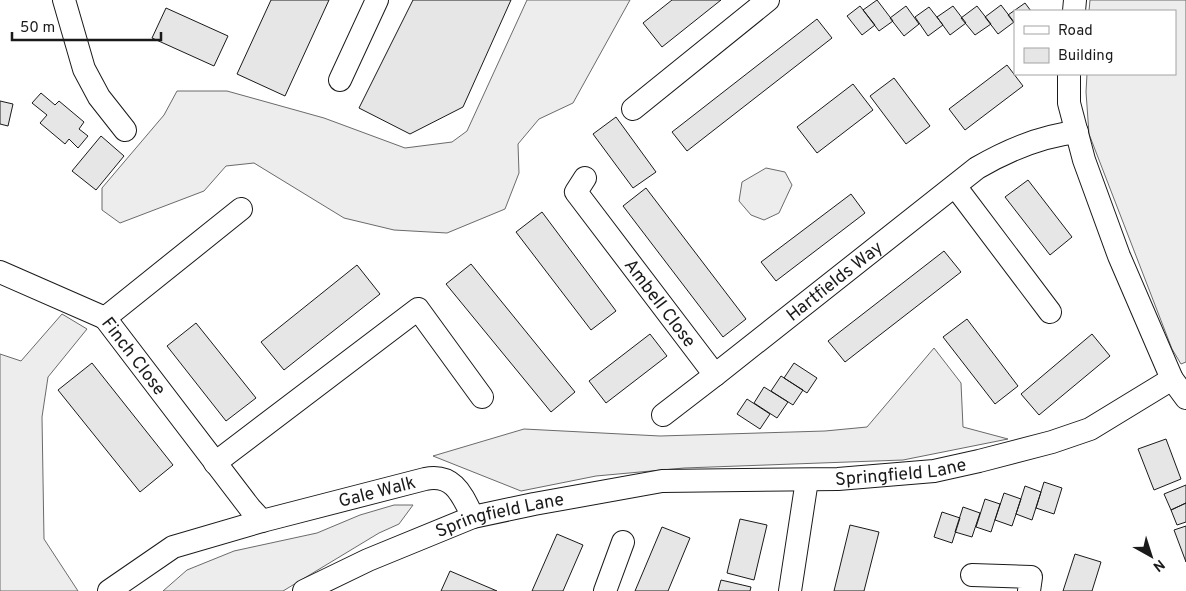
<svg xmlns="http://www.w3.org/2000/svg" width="1186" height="591" viewBox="0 0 1186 591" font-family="Overpass,sans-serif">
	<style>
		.built { fill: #ededed; stroke: #6a6a6a }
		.building { fill: #e6e6e6; stroke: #1a1a1a }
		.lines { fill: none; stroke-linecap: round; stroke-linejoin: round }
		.minor-casing { stroke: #1a1a1a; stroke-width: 24 }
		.minor { stroke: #fff; stroke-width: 22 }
		.labels { text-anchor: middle; stroke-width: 4; stroke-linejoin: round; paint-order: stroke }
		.street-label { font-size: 18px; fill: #1a1a1a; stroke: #fff }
	</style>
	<rect width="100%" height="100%" fill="#fff"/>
	<path class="built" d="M527 0H630L573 103 539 119 518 144 519 173 505 209 447 233 394 230 344 218 254 163 226 166 204 191 120 223 102 210V188L164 115 177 91H227L324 118 405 148 452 142 467 131Z
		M1090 0H1186V362L1181 364 1172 349 1089 134 1086 92 1087 74H1175V11H1089Z
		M766 168 785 172 792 185 779 213 764 220 751 215 739 201 742 182Z
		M62 314 87 329 48 377 42 417 44 539 78 591H0V354L21 361Z
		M934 348 961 383 963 427 1008 439 903 460 684 468 596 476 521 491 433 456 524 429 660 436 825 431 867 427Z
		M394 505H413L399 524 379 533 283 591H163L187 570 234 551 317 533 360 515Z"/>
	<path class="building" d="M271 0H329L285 96 237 74Z
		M413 0H511L463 107 410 134 359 108Z
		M672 0H721L662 47 643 23Z
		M877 0 893 21 879 31 863 10Z
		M1025 3 1031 11H1015V24L1008 15Z
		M1001 5 1014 22 998 34 985 17Z
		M860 6 875 25 862 35 847 16Z
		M906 6 919 24 904 36 890 18Z
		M953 6 966 23 950 35 937 17Z
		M977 6 991 24 975 35 961 18Z
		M929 7 943 25 928 36 915 17Z
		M166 8 228 36 214 66 152 38Z
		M817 19 832 38 687 151 672 132Z
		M1007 65 1023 86 965 130 949 109Z
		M894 78 930 126 906 144 870 96Z
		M853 84 873 110 817 153 797 127Z
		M41 93 55 105 59 101 84 122 79 129 88 136 78 148 69 139 65 144 40 123 47 115 32 103Z
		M0 101 13 104 8 126 0 124Z
		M616 117 656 172 633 188 593 134Z
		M101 136 124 156 96 190 72 171Z
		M1028 180 1072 237 1050 255 1005 197Z
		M646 188 746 319 723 337 623 206Z
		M851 194 865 213 776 281 761 262Z
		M542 212 616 311 591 330 516 232Z
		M944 251 961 272 845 362 828 341Z
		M471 264 575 392 551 412 446 284Z
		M357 265 380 294 284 370 261 342Z
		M967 319 1018 386 995 404 943 337Z
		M196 323 256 398 226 421 167 346Z
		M650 334 667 356 606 403 589 381Z
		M1092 334 1110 356 1039 415 1021 394Z
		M92 363 173 465 140 492 58 390Z
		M794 363 817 378 807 393 784 378Z
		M781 376 803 390 793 405 771 391Z
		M764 387 788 402 777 418 754 403Z
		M747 399 770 414 760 429 737 414Z
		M1166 439 1181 479 1154 490 1138 449Z
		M1044 482 1062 488 1054 514 1036 508Z
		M1186 485V503L1171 510 1164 494Z
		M1025 486 1041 492 1032 520 1016 514Z
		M1004 493 1021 499 1012 526 995 520Z
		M985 499 1000 504 991 532 976 527Z
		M1186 503V522L1177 525 1171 510Z
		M963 507 980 513 972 537 955 532Z
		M942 512 960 518 952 543 934 537Z
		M740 519 767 525 754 580 727 573Z
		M850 525 879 532 864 591H834Z
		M1186 526V562L1174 530Z
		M662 527 690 538 668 591H635Z
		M557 534 583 545 563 591H532Z
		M1075 554 1101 562 1092 591H1063Z
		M450 571 497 591H441Z
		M721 580 751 587 750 591H718Z"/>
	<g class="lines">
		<g class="minor-casing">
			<g id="minor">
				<path d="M64 0 84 69 99 97 125 130"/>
				<path d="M1074 11 1075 0"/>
				<path d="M1069 74V103L1084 160 1119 256 1172 379 1186 398"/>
				<path d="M340 80 377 0"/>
				<path d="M633 109 768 0"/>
				<path id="s1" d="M585 178 576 192 715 375 663 415"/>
				<path d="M955 186 1050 312"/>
				<path id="s2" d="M241 209 105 318 250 508 262 521"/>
				<path d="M0 272 105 318"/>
				<path id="s3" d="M715 375 977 168C1008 150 1040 136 1077 132"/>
				<path d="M215 463 418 309 482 397"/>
				<path d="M972 575 1031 577 1029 591"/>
				<path id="s4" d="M109 591 173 547 262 521 425 479C454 473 462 495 473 517"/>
				<path id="s5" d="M304 591 368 560 473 517 534 504 662 481 838 479 934 471 979 461 1052 442 1090 429 1172 379"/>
				<path d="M605 591 623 542"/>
				<path d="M790 591 807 480"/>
			</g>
		</g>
		<use href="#minor" class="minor"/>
	</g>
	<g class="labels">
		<g class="street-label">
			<text dy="6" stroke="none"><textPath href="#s3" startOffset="152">Hartfields Way</textPath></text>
			<text dy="6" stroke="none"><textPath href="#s1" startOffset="156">Ambell Close</textPath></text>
			<text dy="6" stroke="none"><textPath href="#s2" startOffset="222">Finch Close</textPath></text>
			<text dy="6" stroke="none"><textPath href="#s5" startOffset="616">Springfield Lane</textPath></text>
			<text dy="6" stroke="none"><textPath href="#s4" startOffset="289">Gale Walk</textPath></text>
			<text dy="6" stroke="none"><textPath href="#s5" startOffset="211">Springfield Lane</textPath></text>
		</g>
	</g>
	<rect x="1014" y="10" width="162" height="65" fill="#ffffff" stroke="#a3a3a3"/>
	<rect x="1024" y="26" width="25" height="8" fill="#ffffff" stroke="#a3a3a3"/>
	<text x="1058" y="35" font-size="15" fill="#1a1a1a">Road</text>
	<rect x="1024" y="48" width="25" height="15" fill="#e6e6e6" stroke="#a3a3a3"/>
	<text x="1058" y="60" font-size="15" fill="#1a1a1a">Building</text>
	<g transform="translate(1151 556) rotate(141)" stroke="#ffffff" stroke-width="4" paint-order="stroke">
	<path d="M0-4L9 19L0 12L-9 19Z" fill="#1a1a1a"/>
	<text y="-8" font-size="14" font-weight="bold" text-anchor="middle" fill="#1a1a1a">N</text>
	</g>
	<path d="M12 32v8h149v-8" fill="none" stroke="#1a1a1a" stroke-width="2.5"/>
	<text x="20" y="32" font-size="15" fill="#1a1a1a" stroke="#ffffff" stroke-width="4" paint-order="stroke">50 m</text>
</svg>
